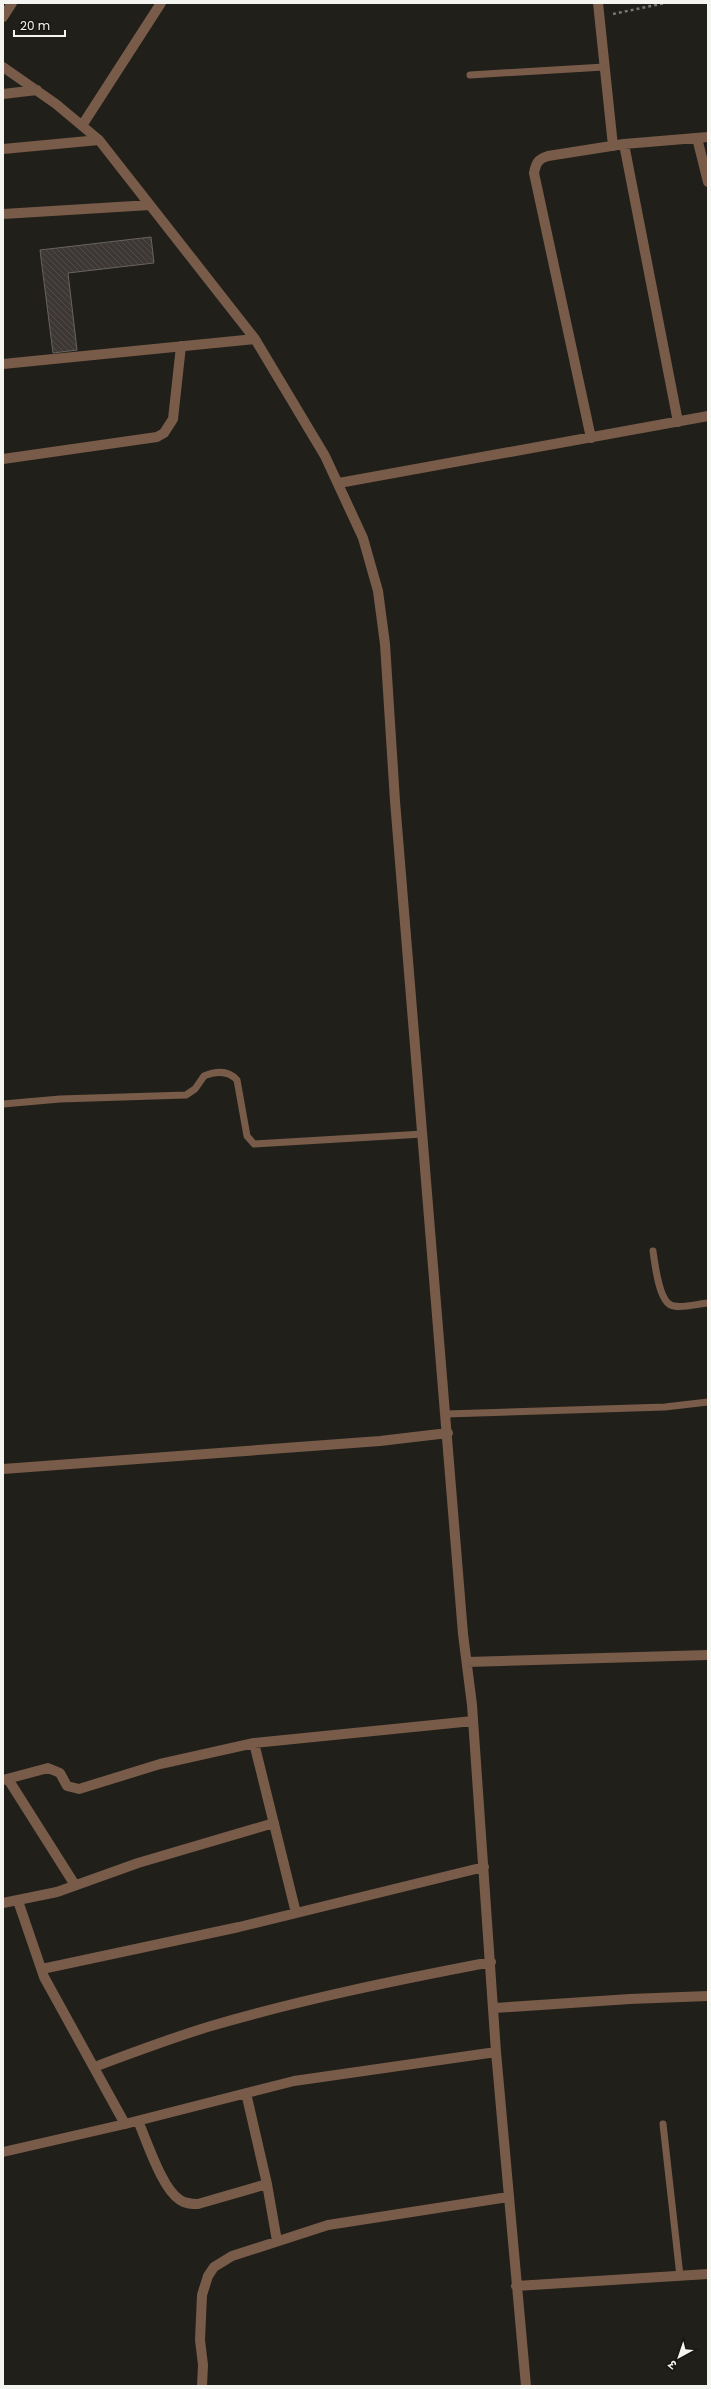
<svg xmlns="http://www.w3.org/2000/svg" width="711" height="2389" viewBox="0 0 711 2389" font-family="Poppins,'Noto Sans Devanagari',sans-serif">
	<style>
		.building { fill: url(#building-back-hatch); stroke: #696260 }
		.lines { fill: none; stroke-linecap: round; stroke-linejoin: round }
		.path { stroke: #787772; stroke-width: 2.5; stroke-dasharray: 3 3; stroke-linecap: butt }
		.service { stroke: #785b48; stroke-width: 7 }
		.minor { stroke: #785b48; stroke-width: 10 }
	</style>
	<defs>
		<pattern id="building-back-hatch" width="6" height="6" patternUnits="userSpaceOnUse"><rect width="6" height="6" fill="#3d3735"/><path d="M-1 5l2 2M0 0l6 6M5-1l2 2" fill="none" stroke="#504b49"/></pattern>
	</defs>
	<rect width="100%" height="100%" fill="#201f1a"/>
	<path class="building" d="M151 237 154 263 68 273 77 350 53 353 40 250Z"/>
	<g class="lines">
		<path class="path" d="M613 14 665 3"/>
		<path class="service" d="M470 75 604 67
			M3 1104 60 1099 186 1095 195 1089 204 1076C216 1071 228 1070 237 1080L247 1136 254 1144 423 1134
			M653 1251C655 1264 659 1305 674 1306 684 1308 697 1304 708 1303
			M446 1414 665 1407 708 1402
			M663 2124 680 2276"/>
		<path class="minor" d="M598 3 613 146
			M3 17 12 3
			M3 67 56 104 99 140 255 339 325 456 363 538 378 591 385 644 395 801 463 1634 472 1705 496 2052 526 2386
			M3 94 37 90
			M83 124 161 3
			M697 138 708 182
			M624 144 678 422
			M3 149 99 140
			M3 214 150 205
			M3 364 255 339
			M591 438 534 173C536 163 538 159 548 156L624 144 708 137
			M3 459 157 437 164 433 173 419 181 346
			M339 483 708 416
			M3 1469 380 1441 448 1433
			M467 1662 708 1655
			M254 1743 296 1913
			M8 1779 75 1885
			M3 1780 48 1768 60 1773 67 1786 79 1789 160 1764 254 1743 473 1721
			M18 1901 44 1977 125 2124
			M3 1903 57 1892 138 1863 274 1823
			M42 1969 239 1927 484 1867
			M495 2008 630 1999 708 1996
			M94 2067C132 2053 171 2038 211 2026 303 1999 397 1980 491 1962
			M246 2093 267 2184 277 2241
			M138 2121C147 2141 162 2189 180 2200 186 2204 192 2204 198 2204L267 2184
			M3 2152 125 2124 294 2081 496 2052
			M516 2286 708 2274
			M202 2386 203 2365 200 2340 202 2295 208 2276 214 2267 232 2256 328 2225 508 2197"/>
	</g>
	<rect width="711" height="2389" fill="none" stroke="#f4f4f0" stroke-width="8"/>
	<g transform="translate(679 2357) rotate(220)" stroke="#171611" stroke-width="3" paint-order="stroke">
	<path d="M0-3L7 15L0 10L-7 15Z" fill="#f4f4f0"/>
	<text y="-6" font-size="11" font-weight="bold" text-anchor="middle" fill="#f4f4f0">उ</text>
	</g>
	<path d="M14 30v6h51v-6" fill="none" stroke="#f4f4f0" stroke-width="2"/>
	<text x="20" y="30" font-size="12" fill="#f4f4f0" stroke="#171611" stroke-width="3" paint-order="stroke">20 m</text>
</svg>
